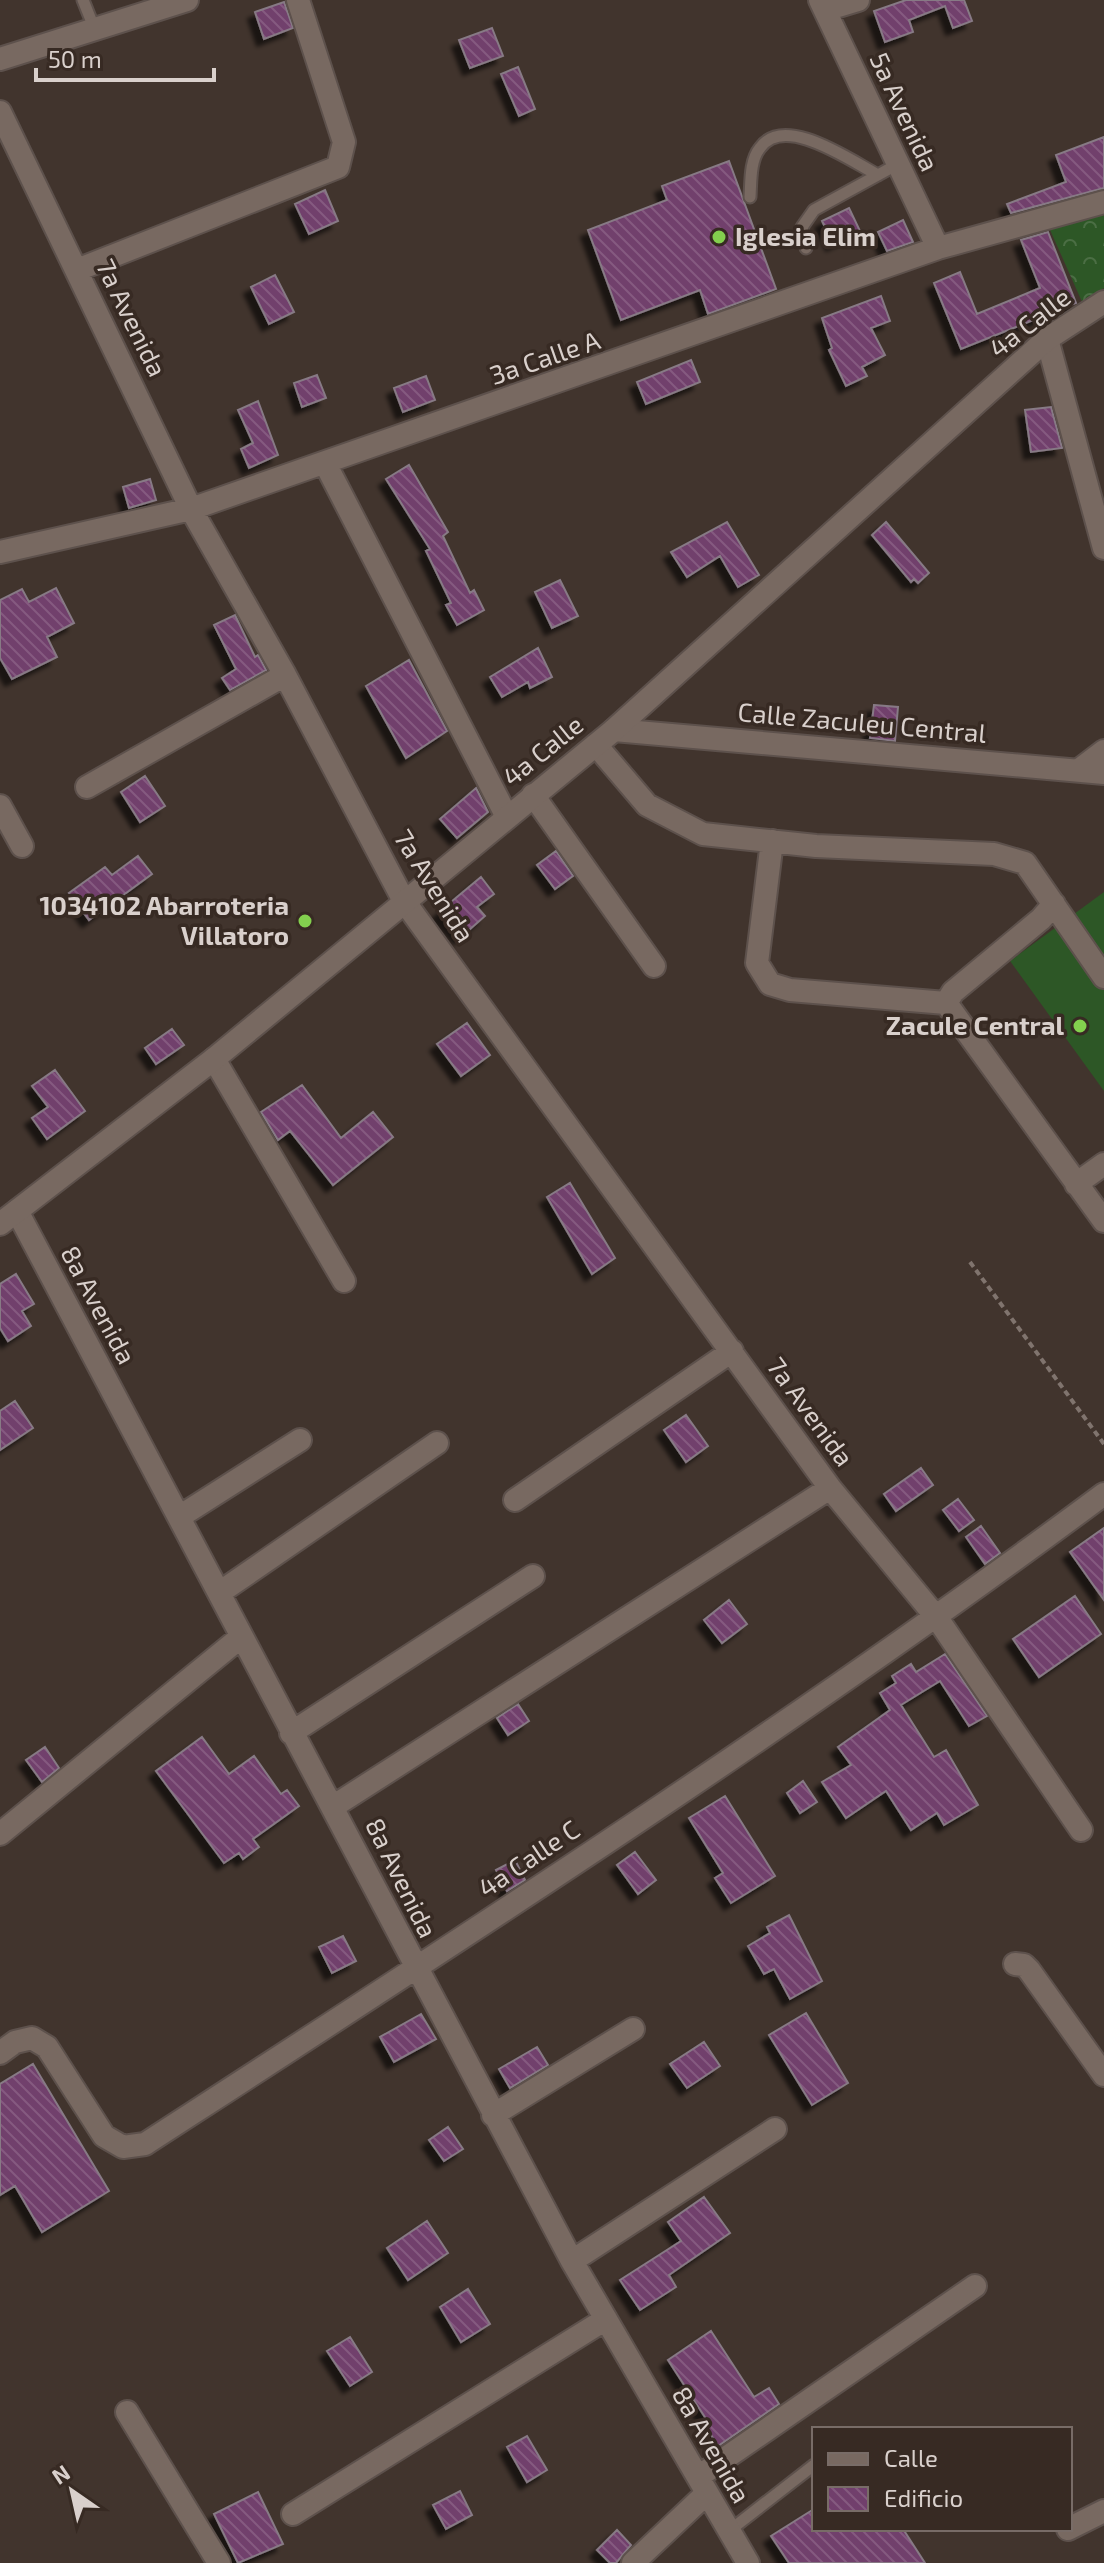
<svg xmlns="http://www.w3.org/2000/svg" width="1104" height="2563" viewBox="0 0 1104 2563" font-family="'Exo 2',sans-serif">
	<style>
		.park { fill: url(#park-crowns) }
		.garden { fill: #2d5726 }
		.building { fill: url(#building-back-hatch); stroke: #877a85; stroke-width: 2; filter: url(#shadow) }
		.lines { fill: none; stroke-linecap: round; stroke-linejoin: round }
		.service-casing { stroke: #5d514c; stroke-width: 15 }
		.minor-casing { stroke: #5d514c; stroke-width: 26 }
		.tertiary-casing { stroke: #5d514c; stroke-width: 26 }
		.path { stroke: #80746e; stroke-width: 4; stroke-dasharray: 6 4; stroke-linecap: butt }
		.service { stroke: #786961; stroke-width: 11 }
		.minor { stroke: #786961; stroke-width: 22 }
		.tertiary { stroke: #786961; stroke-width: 22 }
		.poi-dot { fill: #83d04e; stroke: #372a23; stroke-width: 3 }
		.labels { text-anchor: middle; stroke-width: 7; stroke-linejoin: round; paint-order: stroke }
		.street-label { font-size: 26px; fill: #d9d0cc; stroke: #372a23 }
		.poi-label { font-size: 26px; font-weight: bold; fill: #d9d0cc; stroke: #372a23; text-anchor: end }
	</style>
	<defs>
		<pattern id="park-crowns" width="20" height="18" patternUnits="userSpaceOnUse" patternTransform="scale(2)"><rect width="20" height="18" fill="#2d5726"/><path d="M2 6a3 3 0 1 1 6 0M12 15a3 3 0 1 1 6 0" fill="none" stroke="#4b6e44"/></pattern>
		<pattern id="building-back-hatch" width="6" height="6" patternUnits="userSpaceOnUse" patternTransform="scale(2)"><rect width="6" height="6" fill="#713f6c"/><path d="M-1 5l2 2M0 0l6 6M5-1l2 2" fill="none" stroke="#855a80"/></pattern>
		<filter id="shadow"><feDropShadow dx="-7" dy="7" stdDeviation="2" flood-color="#0009"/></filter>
	</defs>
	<rect width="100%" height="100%" fill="#41342d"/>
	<path class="park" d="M1104 196V288L1083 304 1043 214Z"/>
	<path class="garden" d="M1104 892V1091L1010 961Z"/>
	<path class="building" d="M906 0H964L972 21 953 28 945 6 909 20 913 32 885 42 874 11Z
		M284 2 293 28 264 39 255 12Z
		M492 28 503 56 470 68 459 40Z
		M518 67 535 109 519 116 501 74Z
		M1104 137V188L1011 213 1007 204 1066 182 1056 155Z
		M729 161 776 289 708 314 700 290 621 320 588 230 667 200 662 186Z
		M325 190 338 221 309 234 295 204Z
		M849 208 860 231 833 244 822 221Z
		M903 220 913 242 887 251 878 232Z
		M1048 232 1076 303 961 349 934 283 960 272 977 314 1040 288 1021 240Z
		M275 275 294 312 269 324 251 287Z
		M881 296 890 321 871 328 885 355 862 367 867 376 846 386 829 350 832 348 822 318Z
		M691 360 700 382 646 404 637 382Z
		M317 375 326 398 302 407 294 383Z
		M426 376 435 400 403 412 394 388Z
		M258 401 278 455 249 468 241 449 253 443 238 410Z
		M1051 407 1062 448 1031 452 1025 410Z
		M409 465 448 532 443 536 470 593 474 590 484 610 457 625 446 605 451 603 426 551 430 549 386 479Z
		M150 479 156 500 129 508 123 487Z
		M727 522 759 575 738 587 720 556 687 577 671 552Z
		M886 522 929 573 918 583 914 579 911 582 872 535Z
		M560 580 578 616 552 628 535 592Z
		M56 588 74 623 47 637 57 657 12 679 0 658V600L22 589 29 602Z
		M235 615 255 657 258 655 266 670 230 690 222 678 236 669 214 625Z
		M538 648 552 677 530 688 528 682 502 697 490 677Z
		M409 660 447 731 406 758 366 686Z
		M874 705 898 707 895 741 870 738Z
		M145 776 165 806 140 822 121 792Z
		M476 788 488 812 457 838 440 819Z
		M556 851 573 876 555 889 537 865Z
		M138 856 152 874 89 920 69 893 105 867 112 875Z
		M481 877 494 894 477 907 485 916 461 937 439 912Z
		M467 1023 490 1055 461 1076 437 1044Z
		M172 1029 184 1045 156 1064 145 1048Z
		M55 1070 85 1111 47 1139 32 1118 48 1107 32 1086Z
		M302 1085 341 1138 373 1112 393 1137 333 1185 290 1131 278 1140 261 1112Z
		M570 1183 615 1258 592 1274 547 1197Z
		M16 1274 34 1304 22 1311 31 1326 8 1341 0 1328V1284Z
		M15 1401 33 1428 0 1450V1411Z
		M686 1415 708 1446 686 1462 664 1430Z
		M921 1468 933 1485 896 1511 884 1494Z
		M958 1499 974 1520 959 1531 943 1510Z
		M981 1526 1000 1553 985 1564 966 1537Z
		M1104 1528V1600L1070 1552Z
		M1075 1596 1101 1634 1039 1677 1013 1639Z
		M729 1600 747 1624 722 1643 704 1620Z
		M945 1654 987 1716 969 1726 940 1681 901 1705 934 1757 946 1750 978 1805 944 1825 937 1813 911 1830 886 1791 846 1818 822 1782 851 1765 838 1747 890 1710 880 1693 896 1683 892 1676 911 1664 916 1672Z
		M518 1704 529 1721 508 1735 497 1718Z
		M202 1737 229 1774 254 1756 281 1794 287 1790 299 1806 253 1839 259 1847 243 1859 239 1853 224 1863 156 1771Z
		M45 1747 59 1768 42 1782 26 1760Z
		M803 1781 817 1802 800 1813 787 1793Z
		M725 1796 775 1876 731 1903 715 1878 723 1873 689 1818Z
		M635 1852 656 1880 638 1894 617 1865Z
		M515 1860 525 1880 507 1891 496 1870Z
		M789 1915 822 1981 790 1999 774 1969 764 1974 748 1946 770 1933 767 1927Z
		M343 1936 356 1961 332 1973 319 1947Z
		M806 2013 848 2083 812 2105 769 2035Z
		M421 2014 436 2039 394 2062 380 2037Z
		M704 2042 720 2066 687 2088 670 2064Z
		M537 2047 548 2065 510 2088 499 2069Z
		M33 2064 109 2191 42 2232 15 2186 0 2195V2084Z
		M448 2127 463 2149 444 2161 429 2140Z
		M704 2197 730 2233 669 2275 676 2287 640 2310 620 2280 681 2241 668 2222Z
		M427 2221 448 2253 408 2280 387 2248Z
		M468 2289 490 2324 461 2342 440 2307Z
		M711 2331 754 2397 769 2388 779 2404 718 2446 706 2427 710 2425 668 2360Z
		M350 2337 372 2372 350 2386 327 2351Z
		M527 2436 547 2470 527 2482 507 2447Z
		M460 2491 472 2515 446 2529 433 2505Z
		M258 2492 283 2544 238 2563 214 2514Z
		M814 2509V2529H903L925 2563H789L771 2536Z
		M617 2530 631 2545 616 2563H610L597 2550Z"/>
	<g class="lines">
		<g class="service-casing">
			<path id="service" d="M83 0 95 30
				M750 197C751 181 750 160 760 148 784 113 851 161 878 175
				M806 248 802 227 814 210 898 164
				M729 2531 814 2465"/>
		</g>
		<g class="minor-casing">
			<path id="minor" d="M820 0 938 248
				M825 10 858 0
				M0 59 187 0
				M0 112 191 509 285 675 404 901 830 1488 937 1618 1081 1830
				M77 270 338 167 344 142 298 0
				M1047 339 1104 548
				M325 463 507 817
				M0 552 191 509 938 248 1104 202
				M614 730 1104 773
				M596 745 647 805 703 834 816 846 994 854 1025 863 1104 977
				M1079 770 1104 751
				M87 787 285 675
				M533 795 654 966
				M0 806 22 846
				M772 841 757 963 770 984 790 990 946 1003 1104 1221
				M946 1003 953 992 1041 919 1054 904
				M214 1059 344 1281
				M1076 1184 1104 1164
				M17 1211 572 2261 748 2563
				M515 1500 732 1351
				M179 1517 300 1440
				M219 1593 437 1443
				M291 1733 533 1576
				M334 1806 830 1488
				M0 1834 241 1637
				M1015 1964 1024 1965 1029 1970 1104 2075
				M0 2053 15 2042 32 2038 47 2047 104 2136 123 2147 145 2144C469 1934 794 1725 1104 1494
				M493 2115 633 2029
				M572 2261 775 2129
				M127 2412 219 2563
				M698 2477 975 2286
				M293 2514 606 2319
				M1068 2529 1104 2511
				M633 2563 706 2494"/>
		</g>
		<g class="tertiary-casing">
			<path id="tertiary" d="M0 1224 214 1059 614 730 1047 339 1104 302"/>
		</g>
		<path class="path" d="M970 1262 1104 1444"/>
		<use href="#service" class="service"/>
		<use href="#minor" class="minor"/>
		<use href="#tertiary" class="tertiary"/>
	</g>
	<g class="poi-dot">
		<circle cx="719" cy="237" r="8"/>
		<circle cx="305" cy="921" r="8"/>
		<circle cx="1080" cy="1026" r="8"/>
	</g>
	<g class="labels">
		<g class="street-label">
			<text transform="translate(904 112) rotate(65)" y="9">5a Avenida</text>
			<text transform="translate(131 318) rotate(64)" y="9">7a Avenida</text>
			<text transform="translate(1030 323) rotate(-38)" y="9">4a Calle</text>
			<text transform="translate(545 358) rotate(-19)" y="9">3a Calle A</text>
			<text transform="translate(862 723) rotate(5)" y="9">Calle Zaculeu Central</text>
			<text transform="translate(543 751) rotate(-39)" y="9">4a Calle</text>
			<text transform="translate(434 886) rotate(58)" y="9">7a Avenida</text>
			<text transform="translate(98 1305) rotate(62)" y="9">8a Avenida</text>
			<text transform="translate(810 1412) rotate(54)" y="9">7a Avenida</text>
			<text transform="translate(529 1859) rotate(-34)" y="9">4a Calle C</text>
			<text transform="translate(401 1878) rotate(64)" y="9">8a Avenida</text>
			<text transform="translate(711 2445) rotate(60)" y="9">8a Avenida</text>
		</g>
		<g class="poi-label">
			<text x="735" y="246" text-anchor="start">Iglesia Elim</text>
			<text x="289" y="915">1034102 Abarroteria<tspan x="289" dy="30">Villatoro</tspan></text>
			<text x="1064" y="1035">Zacule Central</text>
		</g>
	</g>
	<rect x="812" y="2427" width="260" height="104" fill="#372a23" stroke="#786c67" stroke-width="2"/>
	<rect x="828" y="2453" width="40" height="12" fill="#786961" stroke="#786c67" stroke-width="2"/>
	<text x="884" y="2467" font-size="24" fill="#d9d0cc">Calle</text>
	<rect x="828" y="2487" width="40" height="24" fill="url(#building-back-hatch)" stroke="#786c67" stroke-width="2"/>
	<text x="884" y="2507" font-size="24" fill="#d9d0cc">Edificio</text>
	<g transform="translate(72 2491) rotate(326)" stroke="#372a23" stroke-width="6" paint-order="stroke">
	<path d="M0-6L14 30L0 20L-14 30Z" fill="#d9d0cc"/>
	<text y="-12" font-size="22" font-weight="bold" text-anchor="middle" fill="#d9d0cc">N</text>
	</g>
	<path d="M36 68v12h178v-12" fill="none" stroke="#d9d0cc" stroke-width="4"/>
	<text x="48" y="68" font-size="24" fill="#d9d0cc" stroke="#372a23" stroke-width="6" paint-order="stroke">50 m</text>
</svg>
